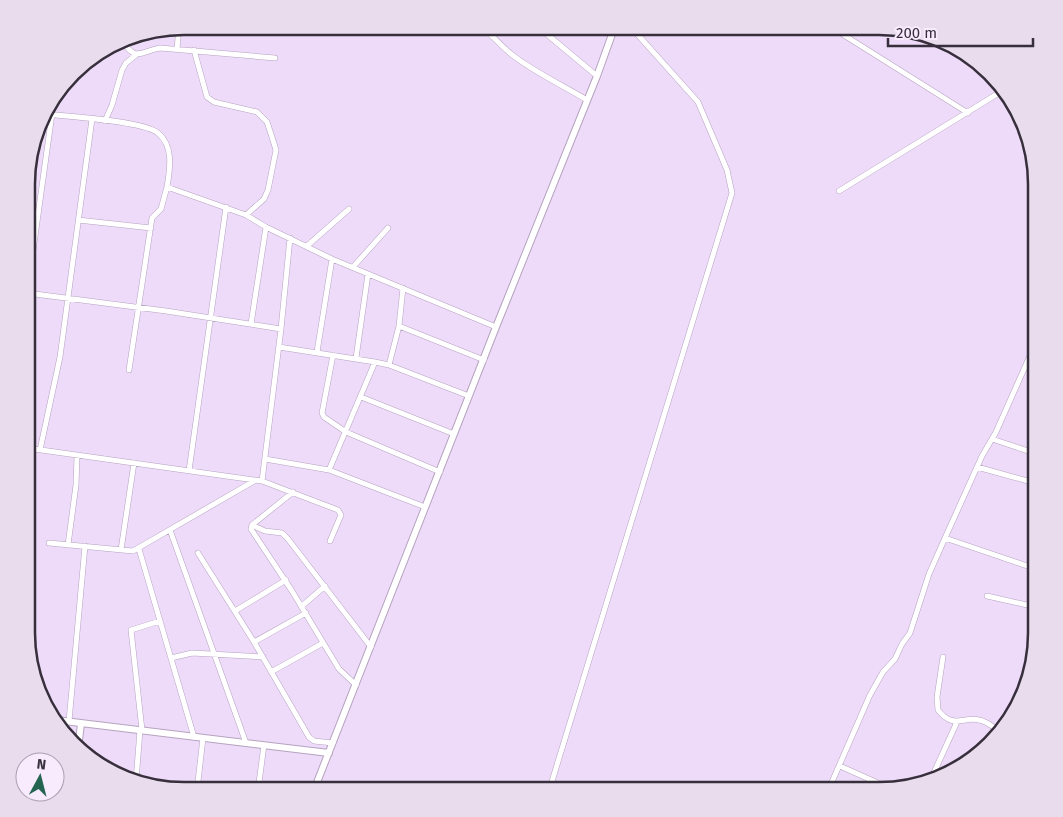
<svg xmlns="http://www.w3.org/2000/svg" width="1063" height="817" viewBox="0 0 1063 817" font-family="'Fira Sans',sans-serif">
	<style>
		.lines { fill: none; stroke-linecap: round; stroke-linejoin: round }
		.minor-casing { stroke: #b5a3bf; stroke-width: 6 }
		.tertiary-casing { stroke: #b5a3bf; stroke-width: 8 }
		.minor { stroke: #fff; stroke-width: 5 }
		.tertiary { stroke: #fff; stroke-width: 6 }
		.rim { fill: none; stroke: #372f3b; stroke-width: 2.5 }
	</style>
	<rect width="100%" height="100%" fill="#eedbf9"/>
	<g class="lines">
		<g class="minor-casing">
			<path id="minor" d="M479 26C491 33 500 45 511 54 534 72 562 85 587 100
				M537 26 597 76
				M831 27 968 113
				M122 41C137 63 141 51 160 48L275 58
				M177 49 179 27
				M194 50 207 97 214 102 257 112 267 122 272 137 276 150 268 190 264 199 246 215
				M45 114C66 116 144 121 158 133 174 146 170 169 167 187L246 215 266 227 332 259 496 327
				M105 121 112 105 122 70 126 63 136 55
				M839 191 1002 91
				M28 219 37 220
				M78 220 151 228
				M307 246 349 209
				M353 267 388 228
				M27 293 166 311 281 329
				M27 294 52 114
				M251 324 266 227
				M399 326 484 360
				M279 347 375 362 389 365 469 396
				M317 352 332 259
				M333 355 322 413 324 417 346 432 440 472
				M356 358 368 274
				M389 365 399 326 403 288
				M129 370 152 218 161 209 167 187
				M361 397 454 434
				M992 439 1037 454
				M27 448 262 481 338 510 341 515 330 541
				M40 450 60 357 92 119
				M265 459 329 470 425 507
				M977 467 1035 483
				M329 470 375 362
				M189 471 226 207
				M262 481 281 329 290 238
				M293 492 252 525 265 531 282 533 288 539 371 647
				M252 525 251 529 292 591 339 669 356 685
				M170 530 246 743
				M49 543 133 551 254 481
				M68 545 76 485 77 456
				M139 549 194 737
				M121 550 134 463
				M198 553 254 642 309 737 314 741 333 743
				M1036 569 945 538 982 456 996 432 1037 340
				M27 593V587
				M987 596 1036 607
				M302 606 325 586
				M235 611 286 580
				M254 642 306 613
				M943 657 937 697 938 710C954 730 963 716 979 720 987 721 994 728 1001 732
				M171 658 192 653 263 657
				M271 672 323 643
				M69 721 85 546
				M142 730 131 630 160 621
				M840 766 889 788
				M931 779 957 722
				M136 781 140 730
				M197 790 203 738
				M258 790 264 745
				M549 791 732 193 727 170 698 102 630 26
				M828 791 870 695 883 672 895 659 902 644 910 633 929 574 945 538"/>
		</g>
		<g class="tertiary-casing">
			<path id="tertiary" d="M56 720 329 753
				M78 748 81 724
				M314 790 496 327 597 76 615 26"/>
		</g>
		<use href="#minor" class="minor"/>
		<use href="#tertiary" class="tertiary"/>
	</g>
	<path d="M0 0H1063V817H0ZM184 35H879A149 149 0 0 1 1028 184V633A149 149 0 0 1 879 782H184A149 149 0 0 1 35 633V184A149 149 0 0 1 184 35Z" fill="#e8dced" fill-rule="evenodd"/>
	<path class="rim" d="M184 35H879A149 149 0 0 1 1028 184V633A149 149 0 0 1 879 782H184A149 149 0 0 1 35 633V184A149 149 0 0 1 184 35Z"/>
	<g transform="translate(40 777) rotate(7)"><circle r="24" fill="#f7ebfd" stroke="#aaa0af"/>
	<path d="M0-4L9 19L0 12L-9 19Z" fill="#256451"/>
	<text y="-8" font-size="14" font-weight="bold" text-anchor="middle" fill="#372f3b">N</text>
	</g>
	<path d="M888 38v8h145v-8" fill="none" stroke="#372f3b" stroke-width="2.5"/>
	<text x="896" y="38" font-size="15" fill="#372f3b" stroke="#f7ebfd" stroke-width="4" paint-order="stroke">200 m</text>
</svg>
